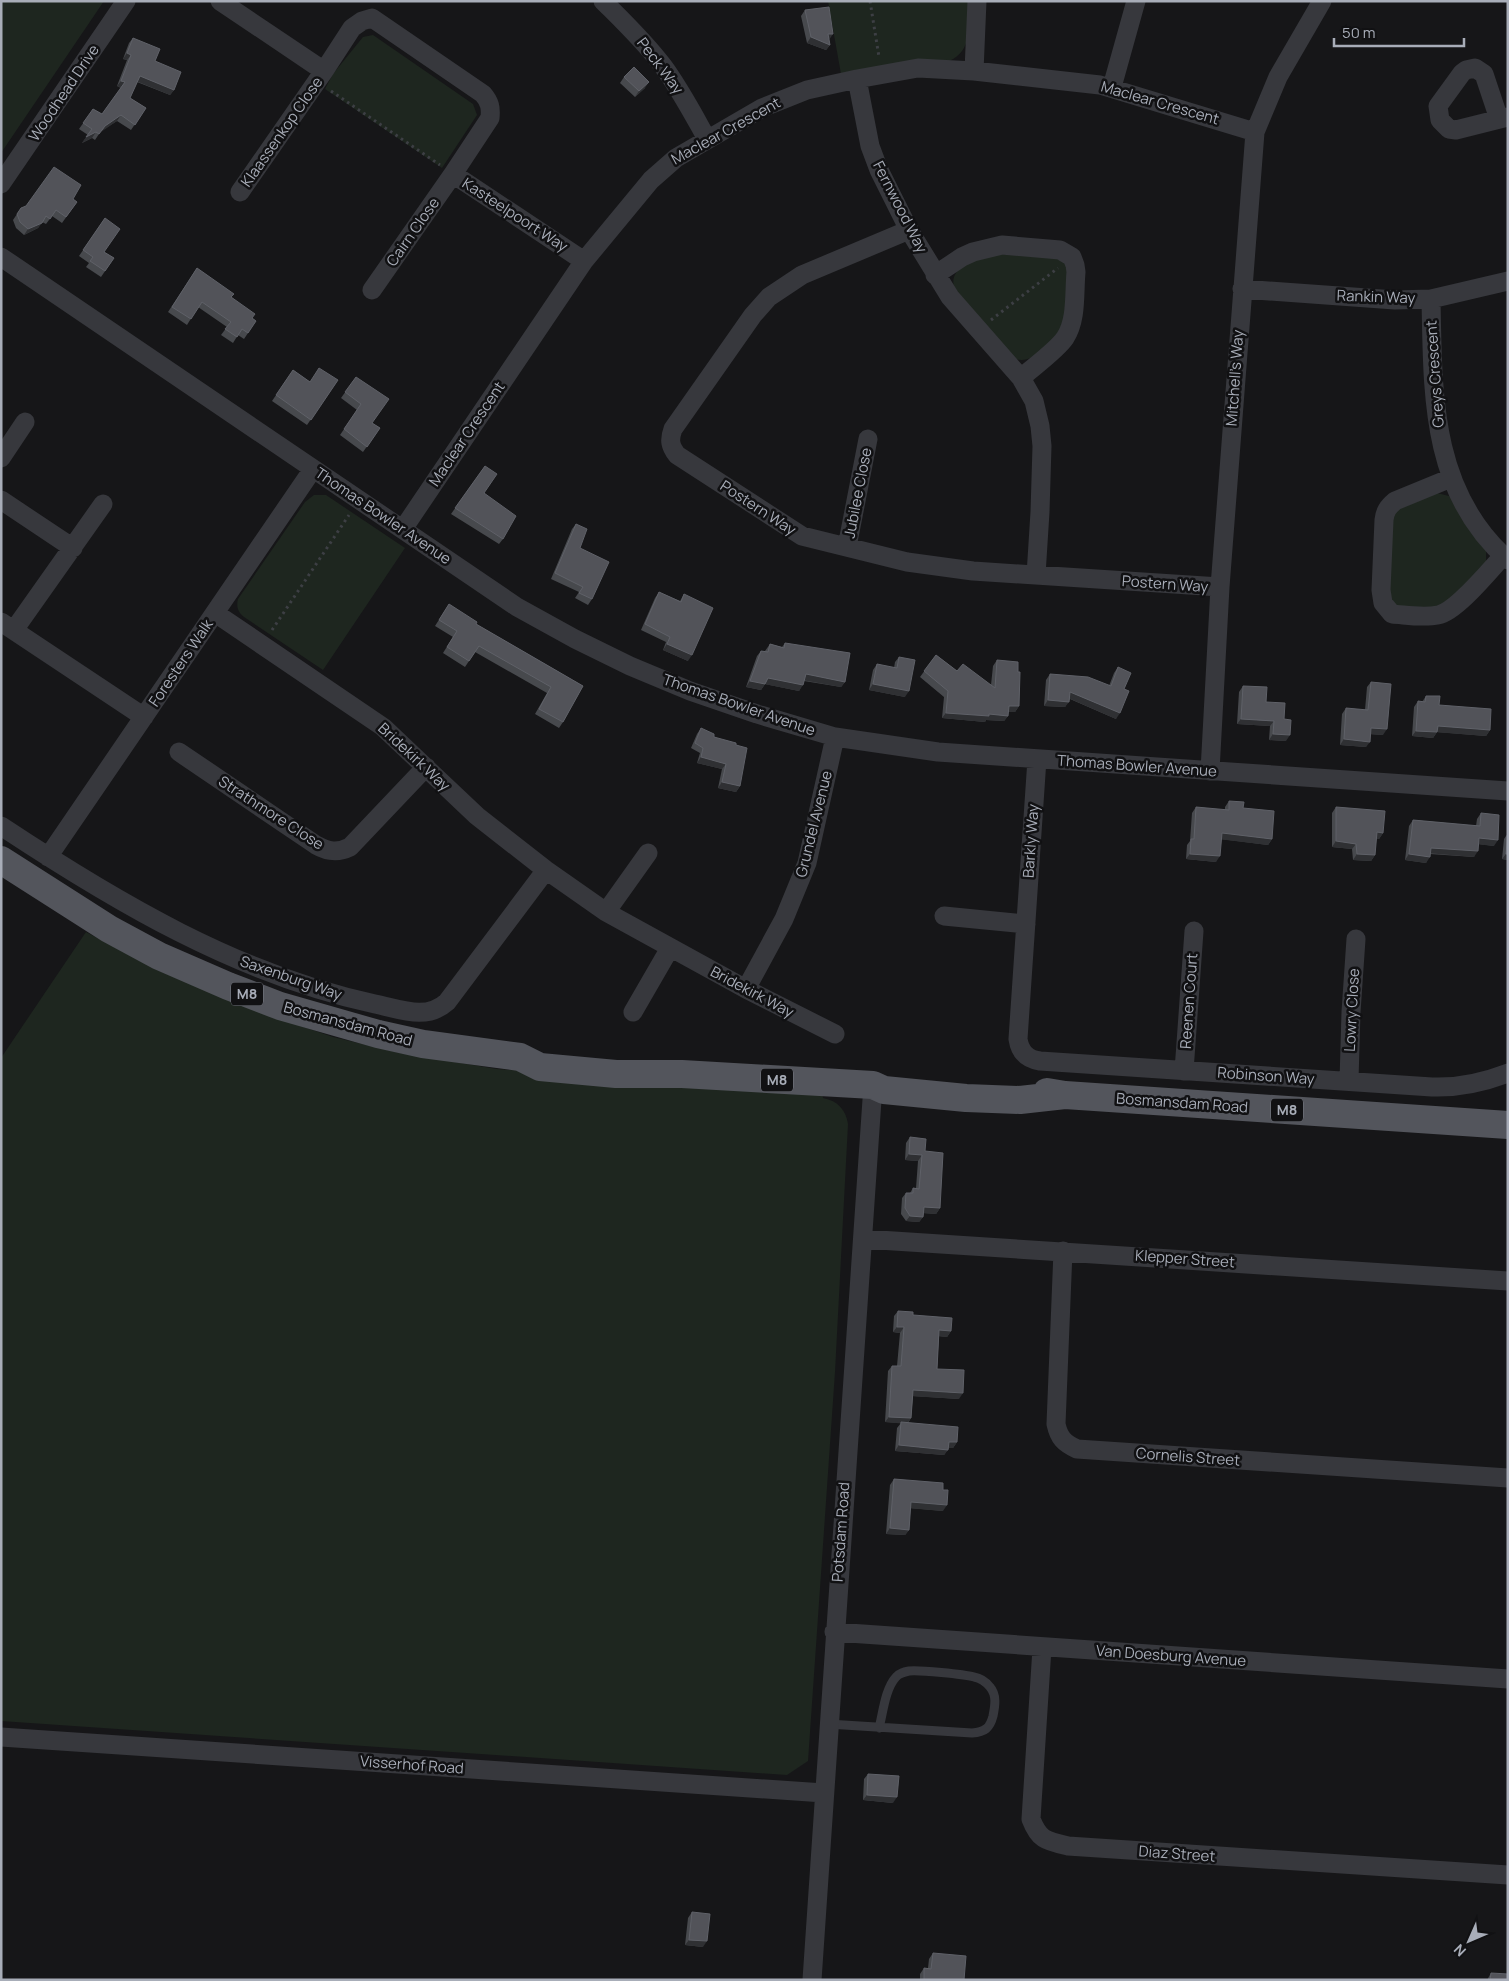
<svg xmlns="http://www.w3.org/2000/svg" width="1509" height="1981" viewBox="0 0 1509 1981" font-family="Manrope,sans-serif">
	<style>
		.green { fill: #1e261f }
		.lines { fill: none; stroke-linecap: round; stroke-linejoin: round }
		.path { stroke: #3d3f44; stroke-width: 3; stroke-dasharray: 2.5 4; stroke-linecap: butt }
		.service { stroke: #37383d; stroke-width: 9 }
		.minor { stroke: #37383d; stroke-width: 19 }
		.primary { stroke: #53555c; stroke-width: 28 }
		.wall { fill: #47494d }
		.shaded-wall { fill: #2f3033 }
		.building { fill: #525359; stroke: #5f6168 }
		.labels { text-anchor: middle; stroke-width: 5; stroke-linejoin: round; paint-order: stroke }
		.shield { fill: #111113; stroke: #7b7e86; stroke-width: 1 }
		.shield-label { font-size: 14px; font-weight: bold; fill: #a8adb8 }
		.street-label { font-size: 15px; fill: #a8adb8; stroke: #111113 }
	</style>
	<rect width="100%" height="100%" fill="#161618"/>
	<path class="green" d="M1 1H104L1 153Z
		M828 1H970C969 24 973 51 949 61L841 74Z
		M373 35 473 104 477 115 442 168 325 89 333 74 363 37Z
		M988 254 1051 255 1064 261 1069 270 1063 328C1050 341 1035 365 1015 359L954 288C949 267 972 262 988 254Z
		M1437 493 1449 496 1454 500 1486 548V562L1443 608 1396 606 1386 591 1394 511Z
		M314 495H326L405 548 323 670 244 617C238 612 236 607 238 599L305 502Z
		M86 932 157 970 251 1009 333 1037 400 1053 497 1069 822 1093 823 1098C838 1101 846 1110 848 1124L835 1372 808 1761 787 1775 1 1721V1058Z"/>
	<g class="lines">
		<path class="path" d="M870 1 879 57
			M331 91 440 165
			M991 320 1058 268
			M272 630 349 515"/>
		<path class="service" d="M828 1724 972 1733C985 1732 990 1728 993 1716 995 1706 997 1695 990 1687 986 1682 980 1678 974 1677 963 1674 920 1670 909 1671 904 1672 899 1673 896 1677 885 1689 883 1713 879 1728"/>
		<path class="minor" d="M220 1 324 71
			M603 1C624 22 646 43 663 66 680 89 693 114 707 139
			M974 71 977 1
			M857 79 870 146 879 170 909 230 950 297 1021 378 1034 401 1040 426 1042 446 1040 512 1036 575
			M1112 87 1136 1
			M1499 119 1484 74 1475 68 1466 70 1462 73 1438 106 1440 120 1449 129 1456 130 1508 117
			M1 184 126 1
			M240 192 324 71 352 28 362 21 372 18 483 94C490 102 491 108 490 118L453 174 584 261
			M909 230 802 275 769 297 753 315 673 429C669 440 670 446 677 455L802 536 907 562 973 571 1220 587
			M1 257 517 607 575 639 630 666 690 691 757 714 835 737 938 752 1508 791
			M935 275 962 257 973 252 1002 245 1060 250 1072 257 1075 265 1076 272C1074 293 1077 320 1065 338 1057 350 1032 368 1021 378
			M1242 289 1395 300 1431 299 1508 281
			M372 290 453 174
			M1431 299C1433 394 1430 491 1508 560
			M1 458 25 422
			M1451 478 1395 501C1388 507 1385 511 1384 520L1381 590 1383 603 1392 614C1407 615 1423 618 1438 615 1456 612 1490 570 1503 556
			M1 500 73 548
			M403 529 584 261 651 180 676 158 762 108 807 90 857 79 918 68 974 71 1100 85 1255 132
			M847 547 868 439
			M215 613 383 727 477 816 546 870 606 912 746 989 835 1034
			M1 622 144 717
			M14 630 103 504
			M179 752 316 845C328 852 338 853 350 847L426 767
			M1037 759 1018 1039C1020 1052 1027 1059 1040 1061L1432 1087C1459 1088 1482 1083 1508 1073
			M1210 771 1220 587 1255 132 1278 77 1322 1
			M1 826C116 902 239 975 375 1004 400 1009 426 1021 447 1002L546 870
			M48 857 313 469
			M606 912 648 853
			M944 916 1026 924
			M746 989 784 919 807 863 835 737
			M633 1012 670 948
			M1184 1071 1194 931
			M1349 1081 1351 1012 1356 939
			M863 1239 1508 1281
			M1063 1251 1056 1424C1059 1438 1064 1443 1077 1449L1508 1478
			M834 1632 1508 1679
			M1042 1648 1031 1819C1039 1840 1046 1841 1068 1846L1508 1875
			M1 1737 824 1793
			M812 1980 873 1085"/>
		<path class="primary" d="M1 860 109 929 159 956 228 986 280 1006 378 1034 423 1044 520 1057 540 1067 616 1074H682L873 1085 884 1090 966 1098 1020 1100 1065 1095
			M1047 1092 1065 1095 1508 1125"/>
	</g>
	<path class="wall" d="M805 10 829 40 830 45 826 50 807 43 801 16Z
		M133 38 155 61 174 90 170 95 137 82 130 98 146 108 131 130 117 121 101 131 95 140 92 138 82 143 88 135 79 129 93 109 102 114 121 88 117 86 127 60 123 59 129 43Z
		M624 77 645 88 635 97 620 83Z
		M73 199 77 202 62 223 52 216 46 224 42 222 38 228 24 235 16 228 13 220 21 208Z
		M105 218 104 252 114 258 101 277 86 267 89 263 79 256Z
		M197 268 231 297 252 318 256 321 244 339 238 335 233 343 221 335 227 327 198 307 187 325 168 312Z
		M293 370 310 382 338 380 307 425 272 401Z
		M356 377 372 423 380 428 363 452 340 435 357 410 341 398Z
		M485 466 484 493 503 539 499 544 451 514Z
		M576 524 580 548 592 599 588 605 575 598 579 592 551 579 572 529Z
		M659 592 680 601 684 594 688 661 663 650 666 642 641 630 655 598Z
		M449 604 476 624 583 686 563 722 559 728 535 714 547 693 475 652 465 667 443 653 453 637 435 626Z
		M785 643 845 682 841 687 804 681 799 691 765 684 761 690 746 687 757 656 761 651H765L770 644 782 647Z
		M936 655 957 671 991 685 993 666 997 660 1018 672 1019 706 1015 712H1008V716L1004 721 986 720 985 722 942 718 944 697 920 677Z
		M899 657 905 697 869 690 873 670 877 664 894 668 895 662Z
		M1118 667 1124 689 1116 719 1070 699 1065 707 1044 706 1046 680 1050 674 1109 686 1114 673Z
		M1371 682 1383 735 1370 734 1366 747 1340 745 1342 714 1346 708 1365 710 1367 687Z
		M1243 686 1266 702 1284 719 1286 741 1269 740 1270 726 1237 724 1239 692Z
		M1426 696 1439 705 1490 730 1486 736 1437 732 1433 738 1412 736 1414 707 1418 701 1422 702Z
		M701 728 714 737 736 745 740 786 736 792 718 788 722 769 697 763 700 753 691 748 697 734Z
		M1229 801 1243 808 1272 839 1268 845 1221 839 1216 862 1186 859 1187 845 1190 841 1192 813 1196 807 1225 810V807Z
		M1336 807 1383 833 1379 839 1376 838 1375 855 1371 861 1353 860 1352 849 1332 847V813Z
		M1481 813 1494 846 1479 844 1474 857 1430 854 1426 863 1405 860 1409 826 1413 820 1476 826 1477 819Z
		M1508 833V860L1502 859 1504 839Z
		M910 1137 925 1151 940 1208 936 1214 924 1213 923 1217 919 1222 906 1221 901 1214 902 1198 906 1193H910L913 1188H916L918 1161 905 1160 906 1143Z
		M898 1311 913 1315 951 1331 947 1337 939 1336 937 1369 959 1399 913 1396 911 1418 908 1423 957 1442 953 1448H949L944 1455 895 1451 897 1428 901 1423 885 1422 888 1371 892 1366H897L900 1333 893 1332 894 1316Z
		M894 1479 943 1490V1511L910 1508 909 1530 905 1535 886 1534 890 1485Z
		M868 1774 893 1803 863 1800 864 1779Z
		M692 1912 703 1947 685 1945 688 1918Z
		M933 1953 964 1980H920V1974L924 1968H928L929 1959Z
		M1491 1973 1508 1980H1487Z"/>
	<path class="shaded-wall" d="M828 34H833L829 40H824Z
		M811 37 830 45 826 50 807 43Z
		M127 53 131 55 127 60 123 59Z
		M140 76 174 90 170 95 136 81Z
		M121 81 125 82 121 88 117 86Z
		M649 82 645 88 635 97 639 91Z
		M121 115 117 121 101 132 105 126Z
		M96 132 92 138 82 143 86 137Z
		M42 223 38 228 24 235 28 229Z
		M667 644 692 655 688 661 663 650Z
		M806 674 845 682 841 687 802 680Z
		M768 678 803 685 799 691 764 684Z
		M750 681 765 684 761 690 746 687Z
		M873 684 909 691 905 697 869 690Z
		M1070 692 1120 713 1116 719 1066 697Z
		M1048 700 1069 702 1065 707 1044 706Z
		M1009 706H1019L1015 712H1005Z
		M946 713 989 714 1008 716 1004 721 986 720 985 722 942 718Z
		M1241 719 1274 721 1270 726 1237 724Z
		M1438 726 1490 730 1486 736 1434 732Z
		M1371 728 1387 729 1383 735 1367 734Z
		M1416 731 1437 732 1433 738 1412 736Z
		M1273 734 1290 735 1286 741 1269 740Z
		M1344 739 1370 742 1366 747 1340 745Z
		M701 757 726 764 722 769 697 763Z
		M722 782 740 786 736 792 718 788Z
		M1377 832 1383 833 1379 839 1373 838Z
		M1222 833 1272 839 1268 845 1218 839Z
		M1479 838 1498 840 1494 846 1475 844Z
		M1336 841 1356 844 1352 849 1332 847Z
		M1431 848 1478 851 1474 857 1427 853Z
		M1190 854 1220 856 1216 862 1186 859Z
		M1357 854 1375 855 1371 861 1353 860Z
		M1409 854 1430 857 1426 863 1405 860Z
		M1506 854H1508V860L1502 859Z
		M909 1154 922 1155 918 1161 905 1160Z
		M924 1207 940 1208 936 1214 920 1213Z
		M910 1216 923 1217 919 1222 906 1221Z
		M897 1327H904L900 1333 893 1332Z
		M939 1330 951 1331 947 1337 935 1336Z
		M913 1390 963 1393 959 1399 909 1396Z
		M889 1417 911 1418 907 1424 885 1422Z
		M949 1442H957L953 1448H945Z
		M899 1445 948 1450 944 1455 895 1451Z
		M911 1502 947 1505 943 1511 907 1508Z
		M890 1528 909 1530 905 1535 886 1534Z
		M867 1795 897 1797 893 1803 863 1800Z
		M689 1940 707 1941 703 1947 685 1945Z"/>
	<path class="building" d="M829 7 833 34H828L830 45 811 37 805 10Z
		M133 38 160 49 155 61 181 72 174 90 140 76 130 98 146 108 135 125 121 115 105 126 99 134 96 132 86 137 92 129 83 123 93 109 102 114 125 82 121 81 131 55 127 53Z
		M634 67 649 82 639 91 624 77Z
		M54 167 81 185 73 199 77 202 66 217 56 210 50 219 46 216 42 223 28 229 20 222 17 214 21 208 26 206Z
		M105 218 120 229 104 252 114 258 105 271 90 261 93 257 83 250Z
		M197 268 234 294 231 297 255 314 252 318 256 321 248 333 242 329 237 337 225 329 231 322 202 302 191 319 172 307Z
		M319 368 338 380 311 420 276 395 293 370 310 382Z
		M356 377 389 399 372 423 380 428 367 447 344 429 361 404 345 392Z
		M485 466 497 474 484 493 516 516 503 539 455 508Z
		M576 524 587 529 580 548 609 562 592 599 579 593 583 587 555 573Z
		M659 592 681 602 684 594 713 608 692 655 667 644 670 637 645 624Z
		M449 604 477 622 476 624 583 686 563 722 539 709 551 687 479 646 469 661 447 647 457 631 439 620Z
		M785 643 850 653 845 682 806 674 803 685 768 678 765 684 750 681 761 651 768 652 770 644 784 648Z
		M936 655 957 671 963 664 995 688 997 660 1018 662V672H1020L1019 706H1009L1008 716 989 714V716L946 713 948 691 924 671Z
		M899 657 915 660 909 691 873 684 877 664 897 668Z
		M1118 667 1131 673 1124 689 1129 691 1120 713 1070 692 1069 702 1048 700 1050 674 1088 677 1111 686Z
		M1371 682 1391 684 1387 729 1371 728 1370 742 1344 739 1346 708 1368 710Z
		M1243 686 1267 687 1266 702 1285 703 1284 719 1291 720 1290 735 1273 734 1274 721 1241 719Z
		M1426 696H1440L1439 705 1491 709 1490 730 1438 726 1437 732 1416 731 1418 701 1425 702Z
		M701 728 714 734V737L736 743V745L747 748 740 786 722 782 726 764 701 757 703 748 695 743Z
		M1229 801 1244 802 1243 808 1274 811 1272 839 1222 833 1220 856 1190 854 1191 839H1194L1196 807 1229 810Z
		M1336 807 1385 811 1383 833 1377 832 1375 855 1357 854 1356 844 1336 841Z
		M1481 813 1499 815 1498 840 1479 838 1478 851 1431 848 1430 857 1409 854 1413 820 1480 826Z
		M1508 833V854H1506Z
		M910 1137 926 1139 925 1151 943 1153 940 1208 924 1207 923 1217 910 1216 905 1208 906 1193H913V1188L919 1189 922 1155 909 1154Z
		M898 1311 913 1312V1315L952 1318 951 1331 939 1330 937 1369 964 1370 963 1393 913 1390 911 1418 889 1417 892 1366H901L904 1327H897Z
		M901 1422 958 1427 957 1442H949L948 1450 899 1445Z
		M894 1479 943 1483V1490H948L947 1505 911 1502 909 1530 890 1528Z
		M868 1774 899 1776 897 1797 867 1795Z
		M692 1912 710 1914 707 1941 689 1940Z
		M933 1953 966 1956 964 1980H924V1968L931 1969Z
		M1491 1973 1508 1974V1980H1490Z"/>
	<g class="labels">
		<g class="shield">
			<rect x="231" y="982.5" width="32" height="23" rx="4"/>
			<rect x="761" y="1068.5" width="32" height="23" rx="4"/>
			<rect x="1271" y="1098.5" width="32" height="23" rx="4"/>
		</g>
		<g class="shield-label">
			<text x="247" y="999">M8</text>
			<text x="777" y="1085">M8</text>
			<text x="1287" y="1115">M8</text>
		</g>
		<g class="street-label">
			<text transform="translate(660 66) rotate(53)" y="5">Peck Way</text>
			<text transform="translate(64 93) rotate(-56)" y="5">Woodhead Drive</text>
			<text transform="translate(1160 103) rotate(16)" y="5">Maclear Crescent</text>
			<text transform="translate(726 131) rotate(-29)" y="5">Maclear Crescent</text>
			<text transform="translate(282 132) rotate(-55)" y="5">Klaassenkop Close</text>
			<text transform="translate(900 207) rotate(63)" y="5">Fernwood Way</text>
			<text transform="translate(515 215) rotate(33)" y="5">Kasteelpoort Way</text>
			<text transform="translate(413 232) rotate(-55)" y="5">Cairn Close</text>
			<text transform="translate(1376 297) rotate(2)" y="5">Rankin Way</text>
			<text transform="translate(1435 374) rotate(-94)" y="5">Greys Crescent</text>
			<text transform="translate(1235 378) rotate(-86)" y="5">Mitchell's Way</text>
			<text transform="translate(467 434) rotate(-56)" y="5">Maclear Crescent</text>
			<text transform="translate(858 493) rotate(-79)" y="5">Jubilee Close</text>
			<text transform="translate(758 508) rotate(33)" y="5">Postern Way</text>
			<text transform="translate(383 516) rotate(34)" y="5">Thomas Bowler Avenue</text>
			<text transform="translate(1165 584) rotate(4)" y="5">Postern Way</text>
			<text transform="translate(181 663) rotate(-56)" y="5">Foresters Walk</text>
			<text transform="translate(739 705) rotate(19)" y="5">Thomas Bowler Avenue</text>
			<text transform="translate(414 757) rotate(43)" y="5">Bridekirk Way</text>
			<text transform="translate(1137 766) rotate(4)" y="5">Thomas Bowler Avenue</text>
			<text transform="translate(271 813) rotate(33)" y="5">Strathmore Close</text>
			<text transform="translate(814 824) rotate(-76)" y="5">Grundel Avenue</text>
			<text transform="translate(1031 841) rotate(-86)" y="5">Barkly Way</text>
			<text transform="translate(291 978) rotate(19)" y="5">Saxenburg Way</text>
			<text transform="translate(752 992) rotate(28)" y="5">Bridekirk Way</text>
			<text transform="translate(1189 1001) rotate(-86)" y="5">Reenen Court</text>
			<text transform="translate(1352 1010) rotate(-87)" y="5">Lowry Close</text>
			<text transform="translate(348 1024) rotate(15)" y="5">Bosmansdam Road</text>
			<text transform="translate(1266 1076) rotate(4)" y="5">Robinson Way</text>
			<text transform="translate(1182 1103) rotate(4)" y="5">Bosmansdam Road</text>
			<text transform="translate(1185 1259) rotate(4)" y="5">Klepper Street</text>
			<text transform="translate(1188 1457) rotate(4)" y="5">Cornelis Street</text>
			<text transform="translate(841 1532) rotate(-86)" y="5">Potsdam Road</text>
			<text transform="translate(1171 1656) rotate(4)" y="5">Van Doesburg Avenue</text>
			<text transform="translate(412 1765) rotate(4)" y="5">Visserhof Road</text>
			<text transform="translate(1177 1854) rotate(4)" y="5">Diaz Street</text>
		</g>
	</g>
	<rect width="1509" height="1981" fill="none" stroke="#a8adb8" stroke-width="5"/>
	<g transform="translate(1469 1941) rotate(225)" stroke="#111113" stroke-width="4" paint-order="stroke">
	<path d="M0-4L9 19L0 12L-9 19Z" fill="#a8adb8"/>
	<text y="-8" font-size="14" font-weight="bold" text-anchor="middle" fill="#a8adb8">N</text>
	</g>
	<path d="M1334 38v8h130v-8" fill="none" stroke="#a8adb8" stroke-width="2.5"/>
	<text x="1342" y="38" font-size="15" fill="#a8adb8" stroke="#111113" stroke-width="4" paint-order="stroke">50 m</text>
</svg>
